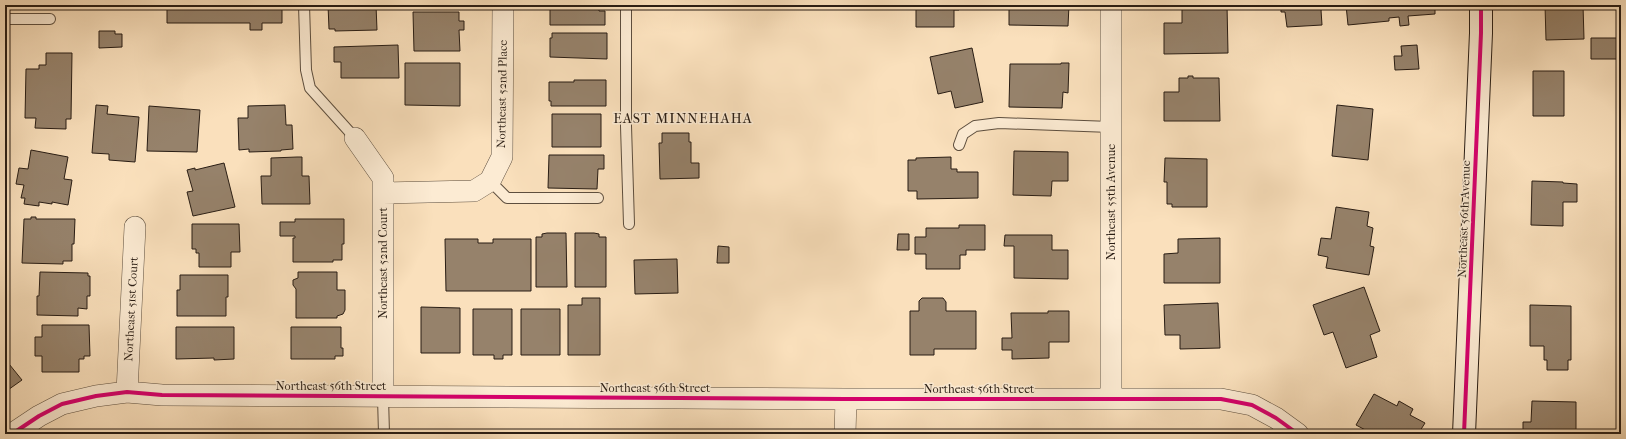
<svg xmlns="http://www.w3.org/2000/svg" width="1626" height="439" viewBox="0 0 1626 439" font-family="'IM FELL French Canon',serif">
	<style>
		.building { fill: #96826b; stroke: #291d14 }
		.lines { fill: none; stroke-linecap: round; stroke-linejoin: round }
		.lane-casing { stroke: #5d4e3e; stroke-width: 12 }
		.street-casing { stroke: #5d4e3e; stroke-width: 22 }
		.secondary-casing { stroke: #291d14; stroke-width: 24 }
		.lane { stroke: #fcebd3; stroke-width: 10 }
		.street { stroke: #fcebd3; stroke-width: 21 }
		.secondary { stroke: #fcebd3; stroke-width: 22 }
		.cycleway-casing { stroke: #fcebd3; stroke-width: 6 }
		.cycleway { stroke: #d6006c; stroke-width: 4 }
		.labels { text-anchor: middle; stroke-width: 3; stroke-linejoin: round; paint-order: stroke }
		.street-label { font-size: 12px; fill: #291d14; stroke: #fcebd3 }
		.quarter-label { font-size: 14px; letter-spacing: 1px; fill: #291d14; stroke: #fcebd3 }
	</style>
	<rect width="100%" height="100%" fill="#fae0bc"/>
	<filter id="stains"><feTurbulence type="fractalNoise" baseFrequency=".005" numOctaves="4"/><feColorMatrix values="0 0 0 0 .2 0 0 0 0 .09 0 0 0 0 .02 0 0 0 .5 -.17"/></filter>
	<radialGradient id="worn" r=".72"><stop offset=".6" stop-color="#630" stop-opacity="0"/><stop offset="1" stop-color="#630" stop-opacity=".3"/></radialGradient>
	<path class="building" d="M167 5H228V6H237V5H282V23H262V30H250V23H167Z
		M328 5H376L377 30 335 31V29H329Z
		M550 5H599V11H605V25H550Z
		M916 5H959V10H954V27H916Z
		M1009 5H1069L1068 26 1009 25Z
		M1182 5H1227L1228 53 1164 54V23H1182Z
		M1267 5H1323L1324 9 1321 10 1322 25 1287 27 1285 12H1281V7L1267 8Z
		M1346 5H1435V14L1408 16 1409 25 1400 26 1399 17 1389 18V21L1348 25Z
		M1545 5H1583L1584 39 1546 40Z
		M413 12H459V21H464V30H459L460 51H414Z
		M99 31H115V34H122V47L99 48Z
		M552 33H607V59L550 57V38H552Z
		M1591 38H1621V59H1591Z
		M398 45 399 78H341V62H334V47Z
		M1417 45 1419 69 1395 70 1394 56H1402L1401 46Z
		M972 48 983 102 955 108 951 91 938 94 930 57Z
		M46 53H72L71 119H66V129L35 128 36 118H25L26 69H39V65H46Z
		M405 63H460V106L405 105Z
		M1061 63H1069L1068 93 1063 92 1062 108 1009 107 1010 64H1061Z
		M1533 71H1564V116H1533Z
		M1188 76H1193V78H1219L1220 121H1164V92H1179V78H1188Z
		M574 80H606V106H551V101H549V82H574Z
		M96 105 108 106 107 114 139 117 135 162 109 160V154L92 153Z
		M285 105 286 125H292L293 149 281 150V151L249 152V149L239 150 238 118H248V106Z
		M1337 105 1373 109 1368 160 1332 156Z
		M149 106 200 110 197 152 147 151Z
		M552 114H601V147H552Z
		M662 133H689V142H691V163H699V178L660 179 659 143H662Z
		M31 150 68 157 64 179 72 180 68 205 52 202V204L39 202V206L24 204 25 198H21L24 185 16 184 19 168 28 169Z
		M1014 151 1068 152V181H1052L1051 196 1013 195Z
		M549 155H604V169H598L597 189 548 188Z
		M297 157H302V176H309L310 204H262L261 176H271V158Z
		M951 157V169H957V172H978V198L917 199V191H908V160H916V158Z
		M1165 158 1207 159V207H1172V204H1167V182H1164Z
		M224 163 235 207 193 216 187 192 193 191 187 170 195 168V170Z
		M1532 181 1563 182V183L1577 184V202H1563V226L1531 225Z
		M1336 207 1369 212 1367 226 1373 228 1370 246 1374 247 1369 275 1326 268 1328 257 1318 255 1321 238 1331 239Z
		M31 217H36V219H75L74 244H72V261H63V264L22 263 24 219H31Z
		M5 218H7V241H5Z
		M295 219H344V244H342V260H333V262H293V238H295V236H280V222H295Z
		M192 224H239L240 252H231V267H199V253H196V249H192Z
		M959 225H985V250H966V255H960V269H926V254H915V237H926V228H959Z
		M547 233H566L567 287H536V237H542V234Z
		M575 233H594L599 234V237H606V287H575Z
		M898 234H909V250H897Z
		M1005 235H1052V250H1068V279L1014 278V246H1004Z
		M1220 238V283H1164V254L1178 253V239Z
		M445 239H478V243H493V239H531V291H446Z
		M718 246 729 247V263H717Z
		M677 259 678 293 635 294 634 260Z
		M40 272 88 273V276H90V296H87V309L78 308V316L37 315V296H39Z
		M298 272H337V290H345V310L343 314 337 316V318H296V289L293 285V280L298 278Z
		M180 275H228V297H226V316H177V290H180Z
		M1364 287 1380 331 1370 335 1377 357 1346 368 1333 332 1324 335 1313 305Z
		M582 298H600V355H568V305H582Z
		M922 298H943L946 302V311H976V349H934V355H910V311H919V301Z
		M1218 303 1220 348 1180 349V335H1165L1164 305Z
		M1530 305 1571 306V360H1568V370H1547V360H1544V346H1530Z
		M421 307 460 308V353H421Z
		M473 309H512V355H503V359H494V355H473Z
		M521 309H560V355H521Z
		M1048 311H1069V342H1049V358L1012 359V350H1002V338H1012L1011 313H1048Z
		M42 325H89L90 356H84V359H79V372H42V356H35V337H42Z
		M176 327H234V359L214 360V358L176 359Z
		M291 327H341V348H343V356H335V359H291Z
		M5 359 22 380 5 392Z
		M1374 394 1397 406 1399 401 1413 409 1410 415 1425 423 1418 434H1373L1356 425Z
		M1532 401 1576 402V434H1523V422H1531Z"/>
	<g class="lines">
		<g class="lane-casing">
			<path id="lane" d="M304 5 306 70 310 88 355 138
				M626 5V126L629 224
				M5 19H50
				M959 145 963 134 975 126 999 123 1111 127
				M490 181 507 198H598
				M383 397 384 434"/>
		</g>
		<g class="street-casing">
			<path id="street" d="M1111 5V398
				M355 138 383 178V397
				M383 193 474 191 490 181 502 157 503 5
				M127 392 135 227
				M12 434 39 416 62 404 96 396 127 392 162 395 846 399H1221L1252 405 1276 418 1298 434
				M845 434 846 399"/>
		</g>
		<g class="secondary-casing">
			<path id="secondary" d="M1464 434 1481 33V5"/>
		</g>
		<use href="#lane" class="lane"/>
		<use href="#street" class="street"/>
		<use href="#secondary" class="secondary"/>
		<g class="cycleway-casing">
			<path id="cycleway" d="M12 434 39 416 62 404 96 396 127 392 162 395 846 399H1221L1252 405 1276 418 1298 434
				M1464 434 1481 33V5"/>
		</g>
		<use href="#cycleway" class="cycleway"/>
	</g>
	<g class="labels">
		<g class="street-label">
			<text transform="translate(502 94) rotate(-89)" y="4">Northeast 52nd Place</text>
			<text transform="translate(1111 202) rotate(-90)" y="4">Northeast 55th Avenue</text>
			<text transform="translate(1464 219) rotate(-88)" y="4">Northeast 56th Avenue</text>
			<text transform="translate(383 263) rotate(-90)" y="4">Northeast 52nd Court</text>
			<text transform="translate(131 309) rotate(-87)" y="4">Northeast 51st Court</text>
			<text x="331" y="390">Northeast 56th Street</text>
			<text x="655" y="392">Northeast 56th Street</text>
			<text x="979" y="393">Northeast 56th Street</text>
		</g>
		<g class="quarter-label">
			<text x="683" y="123">EAST MINNEHAHA</text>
		</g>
	</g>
	<rect width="1626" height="439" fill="none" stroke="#fae0bc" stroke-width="20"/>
	<rect x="6" y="6" width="1614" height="427" fill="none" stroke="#291d14" stroke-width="2"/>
	<rect x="10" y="10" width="1606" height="419" fill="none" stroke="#291d14"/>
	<rect width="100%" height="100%" filter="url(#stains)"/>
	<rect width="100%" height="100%" fill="url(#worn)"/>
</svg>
